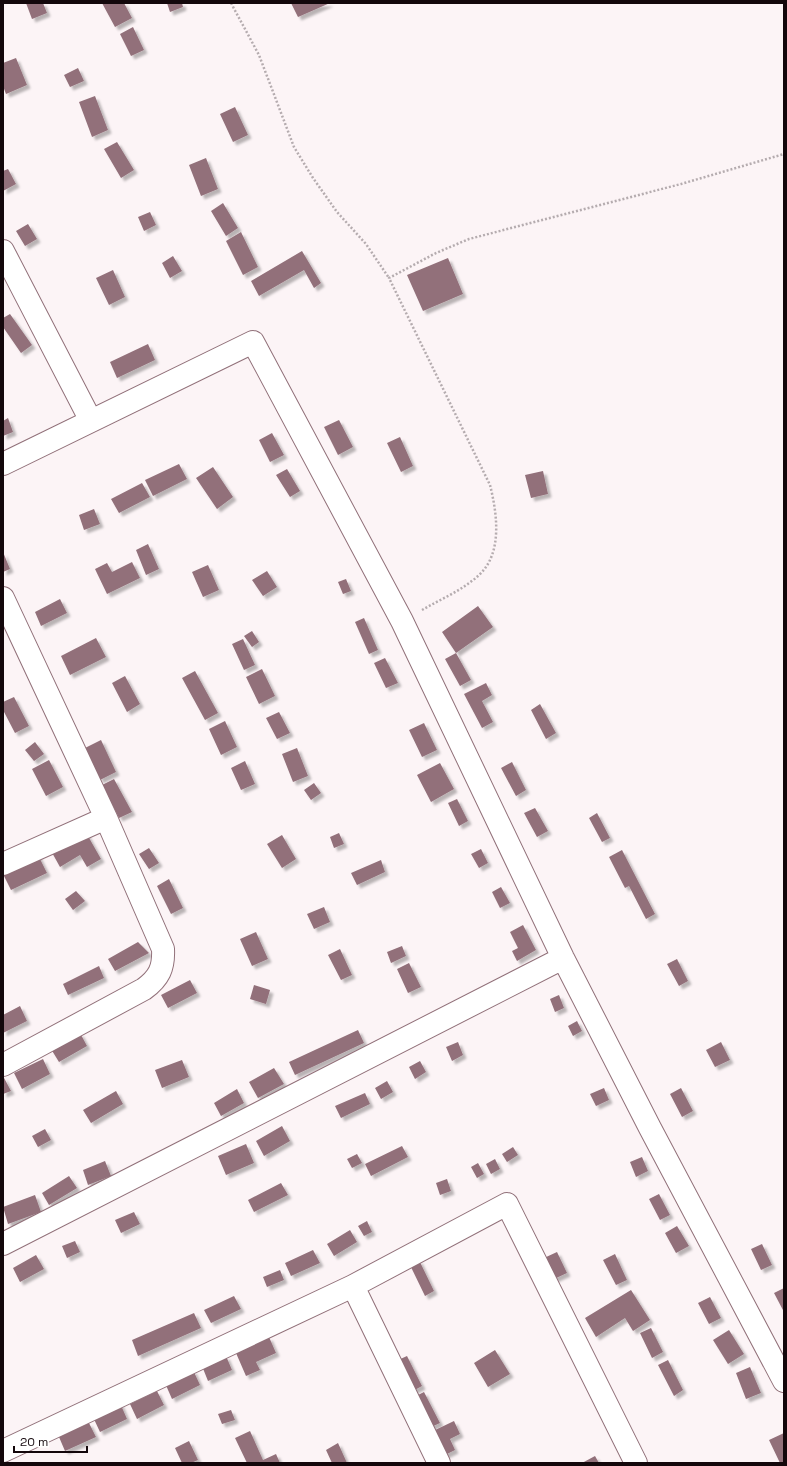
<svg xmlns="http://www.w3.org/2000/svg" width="787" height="1466" viewBox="0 0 787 1466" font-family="'Space Grotesk',sans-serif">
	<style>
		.building { fill: #92707a; filter: url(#shadow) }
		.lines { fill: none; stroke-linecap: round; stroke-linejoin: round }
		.street-casing { stroke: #917079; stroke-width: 24 }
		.path { stroke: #b5acaf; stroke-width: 2.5; stroke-dasharray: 2 2; stroke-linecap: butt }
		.street { stroke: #fff; stroke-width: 22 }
	</style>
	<defs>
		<filter id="shadow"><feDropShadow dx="3.5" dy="3.5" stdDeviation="1" flood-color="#0004"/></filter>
	</defs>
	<rect width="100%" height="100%" fill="#fcf4f6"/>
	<path class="building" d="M26 3H43L47 13 32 19Z
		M102 3H124L132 18 115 27Z
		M167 3H182L183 7 170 12Z
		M291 3H330L298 17Z
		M133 27 144 50 131 56 120 34Z
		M16 58 27 85 6 94 3 86V63Z
		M78 68 84 81 70 87 64 75Z
		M95 96 108 130 92 137 79 102Z
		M235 107 248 135 233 142 220 114Z
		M117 142 134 170 121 178 104 149Z
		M206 158 218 189 201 196 189 165Z
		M8 169 16 184 3 191V171Z
		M223 203 238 228 226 236 211 211Z
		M150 212 156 225 144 231 138 217Z
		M28 224 37 239 25 246 16 231Z
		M241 232 258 267 243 275 226 241Z
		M302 251 321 283 314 288 304 270 259 296 251 281Z
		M173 256 182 271 170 278 162 263Z
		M448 258 463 294 423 311 407 275Z
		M113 270 125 297 109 305 96 278Z
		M10 314 32 345 21 353 3 327V318Z
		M148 344 155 360 117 378 110 362Z
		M8 418 13 432 3 436V421Z
		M339 420 353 447 338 455 324 427Z
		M272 433 284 455 270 462 259 440Z
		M400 437 413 466 401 472 387 443Z
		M179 464 187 479 153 496 145 480Z
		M213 467 233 497 217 509 196 478Z
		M287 469 300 491 290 497 276 475Z
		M543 471 548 494 531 498 525 475Z
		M142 483 150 497 119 513 111 499Z
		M94 509 100 524 84 530 79 515Z
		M148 544 159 569 146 575 136 550Z
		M3 552 10 569 3 572Z
		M132 562 140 578 107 594 95 569 107 563 112 572Z
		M208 565 219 590 203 597 192 572Z
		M267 571 277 587 263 596 252 580Z
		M346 579 351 591 343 594 338 582Z
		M60 599 67 613 41 626 35 612Z
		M478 606 493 627 456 653 442 632Z
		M364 618 378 650 369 654 355 622Z
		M252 631 259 642 252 647 244 636Z
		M96 638 106 657 70 675 61 656Z
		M243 639 255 665 244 670 232 644Z
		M456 653 471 680 460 686 445 659Z
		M385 658 398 683 386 688 374 663Z
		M262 669 275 696 259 704 246 677Z
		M195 671 218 713 205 720 182 678Z
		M125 676 140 704 127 712 112 683Z
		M486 683 492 695 482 701 493 722 482 728 464 694Z
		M14 697 29 726 15 733 3 710V702Z
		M540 704 556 733 546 739 531 710Z
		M279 712 290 733 277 739 266 718Z
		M225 721 237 747 221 755 209 729Z
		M424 723 437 750 422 757 409 730Z
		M101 740 116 772 100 780 85 748Z
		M35 742 44 754 34 761 25 750Z
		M297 748 308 776 293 782 282 754Z
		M49 760 63 787 46 796 32 769Z
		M245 761 255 784 241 790 231 768Z
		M512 762 526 790 516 796 501 768Z
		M440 763 454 789 431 802 417 775Z
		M114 779 132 812 119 818 102 785Z
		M314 783 321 793 311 800 304 790Z
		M457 799 468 821 459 826 448 803Z
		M535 808 548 831 537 837 524 813Z
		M597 813 610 838 602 842 589 818Z
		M84 829 101 859 87 867 80 855 60 867 50 849Z
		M339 833 344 844 334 848 330 837Z
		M282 835 296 859 282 868 267 844Z
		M149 848 159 863 149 869 139 854Z
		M481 849 488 863 479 868 471 854Z
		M622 850 655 914 646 919 629 886 625 888 609 857Z
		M37 853 47 873 11 890 3 874Z
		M381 860 385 872 357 885 351 873Z
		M169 879 183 908 171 914 157 886Z
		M501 887 510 903 500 908 492 892Z
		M76 891 85 901 73 910 65 899Z
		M324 907 330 922 314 929 307 914Z
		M523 925 536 950 517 961 512 951 518 948 510 932Z
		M256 932 268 959 252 966 240 939Z
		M138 942 149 953 115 971 108 959Z
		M402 946 406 956 391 963 387 952Z
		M340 949 352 975 341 980 328 955Z
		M677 959 688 981 679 986 667 964Z
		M409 963 421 987 408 993 397 969Z
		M99 966 104 978 68 995 63 984Z
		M190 980 197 993 168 1008 161 995Z
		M254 985 270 990 266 1004 250 999Z
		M559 995 564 1008 555 1012 550 999Z
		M20 1006 27 1021 3 1033V1015Z
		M577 1021 582 1031 573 1036 568 1026Z
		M358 1030 364 1043 295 1075 289 1062Z
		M80 1033 87 1046 59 1062 51 1049Z
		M458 1042 463 1055 452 1061 446 1047Z
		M721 1042 730 1060 715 1067 706 1050Z
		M43 1059 50 1074 22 1089 14 1073Z
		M182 1060 189 1077 162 1088 155 1070Z
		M420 1061 426 1072 415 1079 409 1067Z
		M274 1068 284 1084 258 1098 249 1082Z
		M3 1076 11 1091 3 1094Z
		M387 1081 393 1092 381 1099 375 1088Z
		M604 1088 609 1100 596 1106 590 1094Z
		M681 1088 693 1111 682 1117 670 1094Z
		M237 1089 244 1103 221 1116 214 1103Z
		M116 1091 123 1104 91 1123 83 1110Z
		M365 1093 370 1104 341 1118 335 1106Z
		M282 1126 290 1141 264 1156 256 1141Z
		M45 1129 51 1140 38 1147 32 1136Z
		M246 1144 254 1163 226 1175 218 1156Z
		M402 1146 408 1157 371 1176 365 1164Z
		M513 1147 518 1155 507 1162 502 1154Z
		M357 1154 362 1163 352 1168 347 1159Z
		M642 1157 648 1171 636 1177 630 1162Z
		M495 1159 500 1169 491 1174 486 1164Z
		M105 1161 111 1176 88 1185 83 1170Z
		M478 1163 484 1174 477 1178 471 1167Z
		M69 1176 77 1188 49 1205 42 1193Z
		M447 1179 451 1191 440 1195 436 1183Z
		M281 1183 288 1195 254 1212 248 1200Z
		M659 1194 670 1215 660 1220 649 1199Z
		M35 1195 41 1212 8 1224 3 1207Z
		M134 1212 140 1224 121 1233 115 1220Z
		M367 1221 372 1232 364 1236 358 1226Z
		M677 1226 689 1246 676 1253 665 1233Z
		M350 1230 357 1242 334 1256 327 1244Z
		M75 1241 80 1252 67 1258 62 1246Z
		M762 1244 772 1265 761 1270 751 1249Z
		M313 1250 320 1263 291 1276 285 1263Z
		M557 1252 567 1273 554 1279 544 1258Z
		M615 1254 627 1280 616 1285 603 1260Z
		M36 1255 44 1269 20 1282 13 1268Z
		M419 1260 434 1291 425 1296 410 1265Z
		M280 1270 284 1280 267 1287 263 1277Z
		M784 1288V1312L774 1293Z
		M631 1290 650 1320 633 1331 625 1318 596 1337 585 1318Z
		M234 1296 241 1309 211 1323 204 1310Z
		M710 1297 721 1318 709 1324 698 1303Z
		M194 1313 201 1328 138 1356 132 1340Z
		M651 1328 663 1352 652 1358 640 1333Z
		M729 1330 744 1354 728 1364 713 1340Z
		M269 1337 276 1353 256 1362 260 1370 246 1376 236 1353Z
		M495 1350 510 1374 488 1387 474 1363Z
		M226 1356 232 1370 208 1381 202 1366Z
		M407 1356 422 1386 411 1392 396 1361Z
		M668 1360 683 1390 674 1396 658 1365Z
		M750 1367 761 1393 746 1399 736 1373Z
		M193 1370 200 1385 172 1399 165 1383Z
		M157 1391 164 1405 137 1419 130 1404Z
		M424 1392 440 1423 429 1428 414 1397Z
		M120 1403 127 1419 100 1432 93 1417Z
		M231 1410 235 1420 222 1424 218 1414Z
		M454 1421 460 1434 450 1439 455 1450 443 1456 431 1432Z
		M89 1423 96 1437 65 1451 59 1437Z
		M250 1431 263 1460 276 1454 280 1463H247L235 1438Z
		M784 1433V1463H780L769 1440Z
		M189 1441 198 1460 191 1463H182L175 1448Z
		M338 1443 347 1463H332L326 1450Z
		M595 1456 599 1463H582Z"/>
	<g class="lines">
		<g class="street-casing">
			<path id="street" d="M3 251 91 421
				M3 464 253 342 402 621 563 958 650 1128 784 1381
				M3 598 106 818 163 949C164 968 159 978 144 989L3 1065
				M3 864 106 818
				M3 1244 563 958
				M353 1286 439 1463
				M3 1451 353 1286 507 1204 636 1463"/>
		</g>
		<path class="path" d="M231 3 259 55 294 147 313 178 337 212 366 244 389 278
			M422 610C441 599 463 590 479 575 503 553 497 513 490 485L389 278 436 253 469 239 681 184 784 154"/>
		<use href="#street" class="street"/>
	</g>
	<rect width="787" height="1466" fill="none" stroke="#13070b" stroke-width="8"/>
	<path d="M14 1446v6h73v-6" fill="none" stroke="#13070b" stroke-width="2"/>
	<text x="20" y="1446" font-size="12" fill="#13070b" stroke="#ffffff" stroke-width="3" paint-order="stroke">20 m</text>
</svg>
